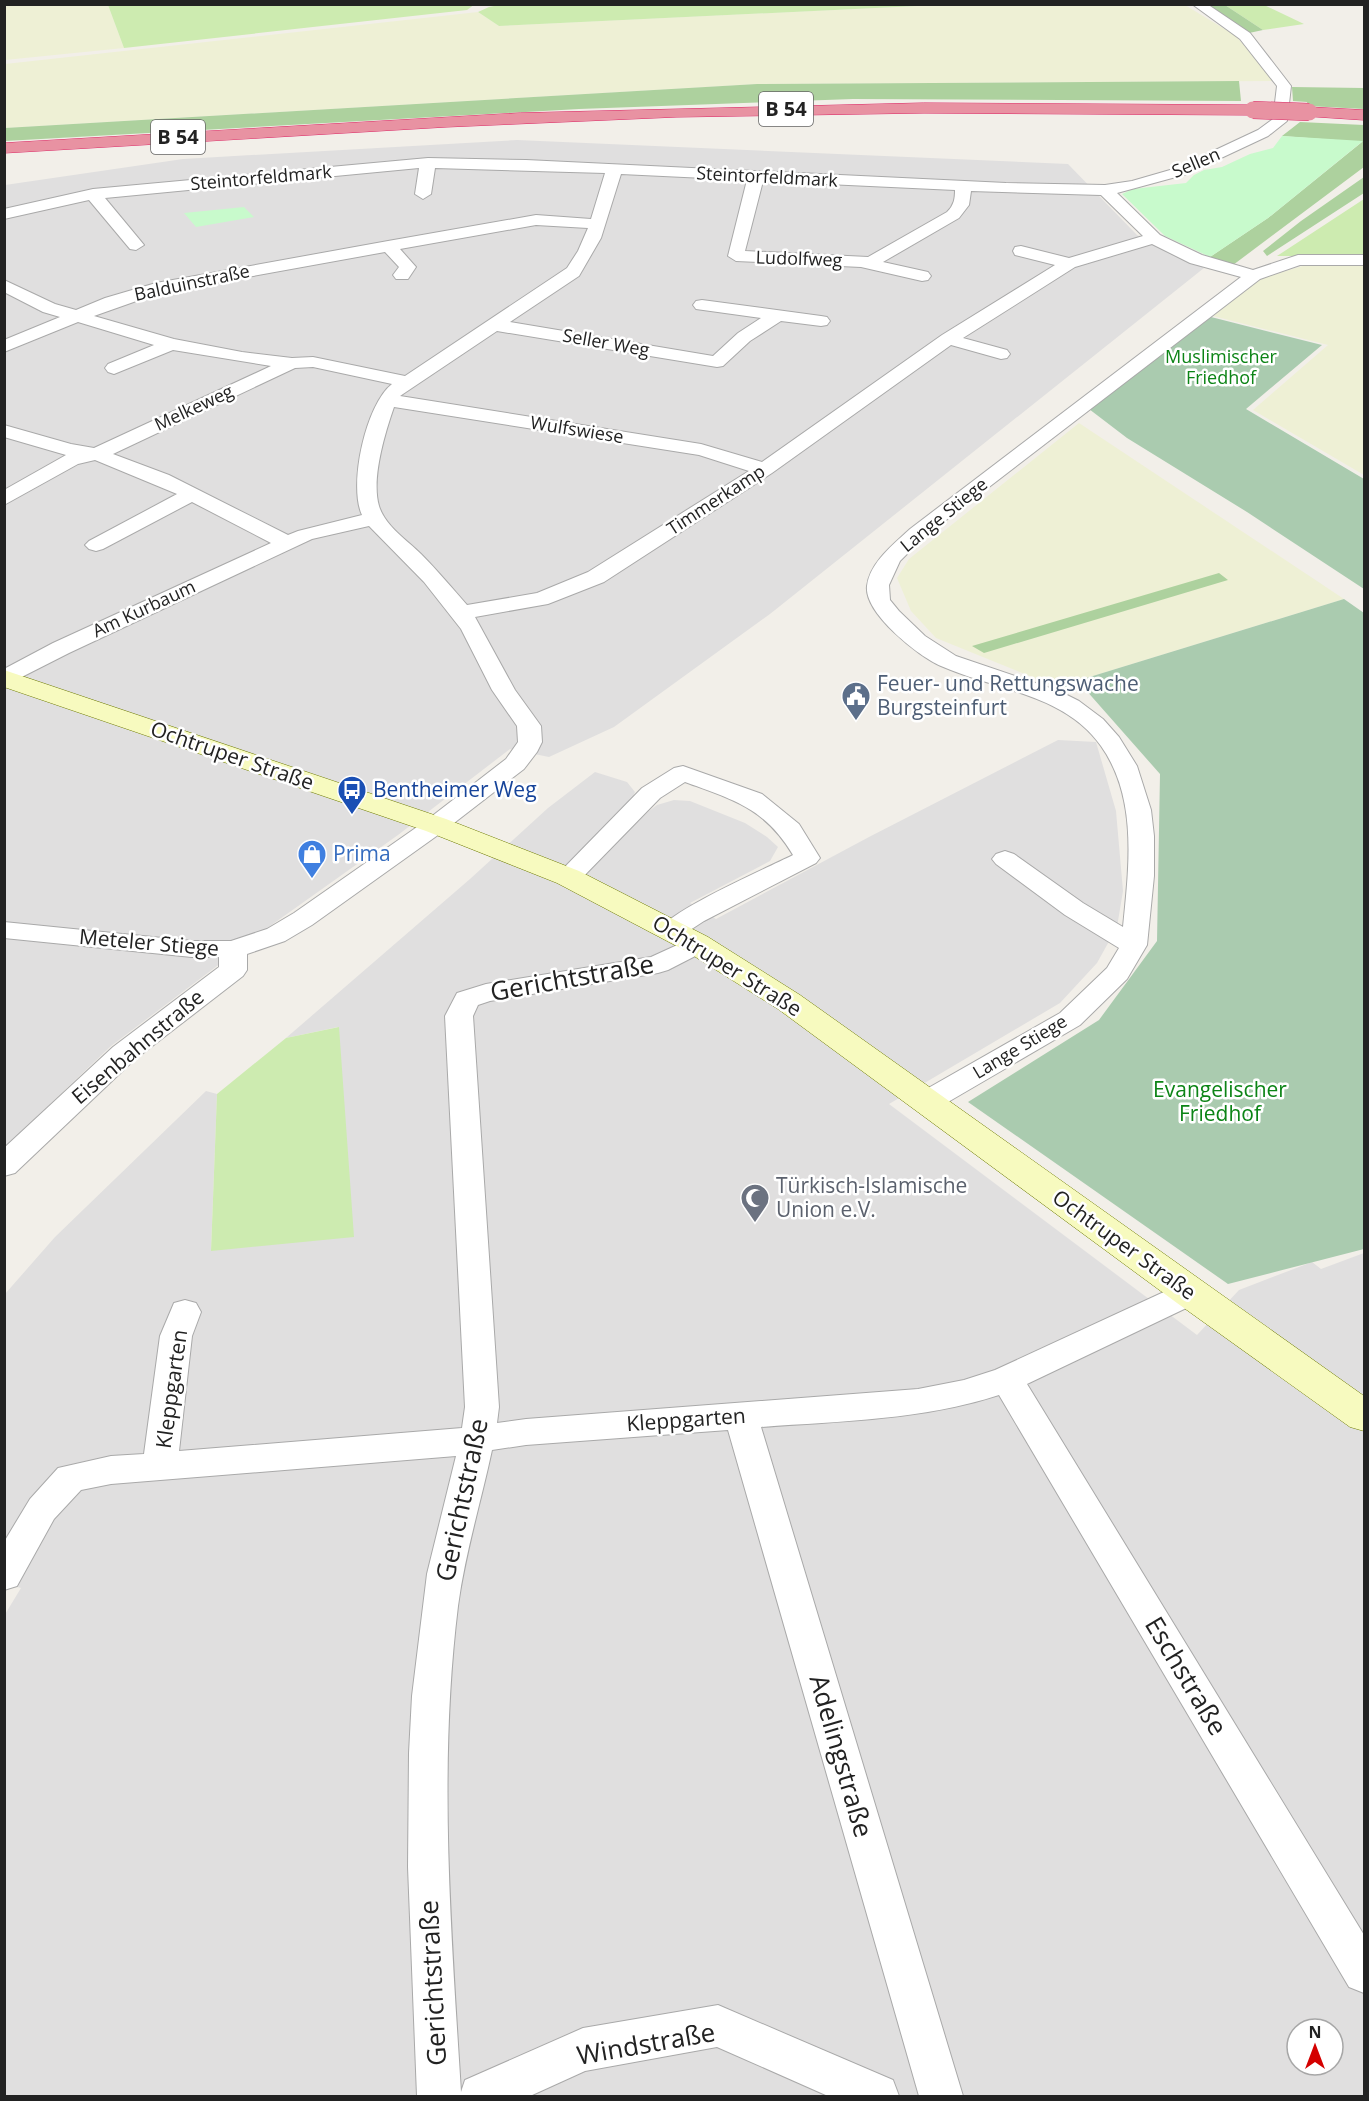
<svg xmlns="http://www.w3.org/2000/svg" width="1369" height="2101" viewBox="0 0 1369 2101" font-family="'Open Sans',sans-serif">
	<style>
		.residential { fill: #e0dfdf; fill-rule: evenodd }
		.farmland { fill: #eef0d5 }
		.grass { fill: #cdebb0 }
		.forest { fill: #add19e }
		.cemetery { fill: #aacbaf }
		.park { fill: #c8facc }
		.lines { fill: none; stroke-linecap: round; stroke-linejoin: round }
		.street-casing { stroke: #a9a9a9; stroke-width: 2 }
		.secondary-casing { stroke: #707d05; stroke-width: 1 }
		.highway-casing { stroke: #dc2a67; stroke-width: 1 }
		.street { fill: #fff; fill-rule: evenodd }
		.secondary { fill: #f7fabf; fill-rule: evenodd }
		.highway { fill: #e892a2; fill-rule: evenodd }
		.highway-bridge-casing { stroke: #dc2a67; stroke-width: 18; stroke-linecap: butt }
		.highway-bridge { stroke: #e892a2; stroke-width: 17 }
		.labels { text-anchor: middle; stroke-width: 5; stroke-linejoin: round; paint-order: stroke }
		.far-street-label { font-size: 18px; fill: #222; stroke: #fff }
		.far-park-label { font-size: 18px; fill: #0c8416; stroke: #fff }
		.shield { fill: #fff; stroke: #646464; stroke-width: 1.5 }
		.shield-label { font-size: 20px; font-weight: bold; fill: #222 }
		.service-label { font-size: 21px; fill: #4e5e75; stroke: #fff; text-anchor: start }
		.street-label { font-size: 21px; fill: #222; stroke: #fff }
		.transit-label { font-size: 21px; fill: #164399; stroke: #fff; text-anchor: start }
		.shop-label { font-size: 21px; fill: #366cbe; stroke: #fff; text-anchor: start }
		.park-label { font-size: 21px; fill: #0c8416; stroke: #fff }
		.worship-label { font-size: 21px; fill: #5b616d; stroke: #fff; text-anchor: start }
		.near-street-label { font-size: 26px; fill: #222; stroke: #fff }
	</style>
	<rect width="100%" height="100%" fill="#f2efe9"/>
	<path class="residential" d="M517 140 1068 164 1137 235 1204 268 770 614 614 727 549 757 510 749 398 835 270 926 111 1046 5 1147V185L183 159Z
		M1058 740 1096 742 1116 811 1123 891 1117 927 1097 963 1060 1003 889 1104 1197 1335 1239 1290 1312 1262 1321 1269 1364 1253V2096H5L4 1616 21 1588 5 1584V1294L55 1237 206 1091 217 1094 211 1250 338 1027 286 1038 470 879 548 808 595 772 627 782 635 792 630 803 580 851 597 860 649 811 657 805 674 800 690 801 745 823 767 837 778 847 770 861 690 903 716 919 869 837ZM1297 2029H1333V2065H1297Z"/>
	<path class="farmland" d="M5 4 108 5 124 48 5 60Z
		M938 5H1185L1236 36 1268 73 1272 81 757 84 5 128V64L478 12 499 26Z
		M1341 262 1364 263V475L1253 410 1328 345 1213 316 1262 278 1306 265Z
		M1079 423 1344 599 1057 687 936 638 911 611 897 578 909 559Z"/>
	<path class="grass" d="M475 4 467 10 124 48 108 5Z
		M504 4H938V5L499 26 478 12 489 7Z
		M1225 5H1264L1304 24 1263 30Z
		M1364 199V256H1277Z
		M339 1027 354 1237 211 1251 217 1094 286 1038Z"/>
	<path class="forest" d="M1205 5H1225L1263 30 1249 33Z
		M1239 81 1241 101 853 99 579 109 5 141V128L757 84Z
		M1292 87 1364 88V109L1308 106 1307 102 1293 101Z
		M1300 122 1364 125V167L1233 265 1210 257 1268 218 1362 142 1282 136Z
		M1364 177V193L1267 256 1263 251 1301 221Z
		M1219 573 1228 580 984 653 972 646Z"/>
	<path class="cemetery" d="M1211 317 1322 345 1246 409 1364 479V589L1247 512 1127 438 1089 409Z
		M1344 599 1364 613V1249L1228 1284 968 1102 1099 1020 1157 941 1160 774 1085 689 1068 691 1057 687Z"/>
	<path class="park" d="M1282 136 1363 141 1268 218 1210 257 1165 236 1122 194 1133 189 1186 183 1194 175 1204 170 1222 167 1250 154 1273 148Z
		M244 207 254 217 196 227 184 213Z"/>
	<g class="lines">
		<g class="street-casing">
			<path id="street" d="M1192 4H1207L1250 33 1291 86 1287 121 1268 136 1187 174 1117 193 1160 235 1202 255 1253 270 1298 255H1364V265H1300L1260 279 924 537 900 561 889 585 890 600 899 611 925 636 956 656 1059 691 1079 701 1103 719 1119 737 1137 766 1151 810 1154 836V876L1147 945 1127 979 1080 1025 936 1109 926 1112 916 1109 911 1102 916 1095 1060 1013 1107 968 1119 948 1065 915 996 864 992 859 996 854 1005 851 1014 854 1083 903 1123 927C1129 867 1138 798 1101 746 1065 694 995 690 941 666 918 656 864 613 867 586 870 562 894 544 910 529L1241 277 1190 263 1152 244 1075 267 963 338 1007 350 1010 354 1007 358 1001 359 951 345 772 473 604 582 548 604 475 617 515 690 541 726 542 742 537 752 524 769 445 830 312 925 285 941 247 954V970L243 976 133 1061 15 1173 4 1176V1148L113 1047 219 967V957H192L4 938V922L192 941H231L267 929 294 913 427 820 506 759 518 742 517 726 492 690 461 629 424 582 369 526 312 539 69 653 4 686V669L53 643 271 543 192 502 103 549 96 551 89 549 85 545 89 541 177 494 95 460 78 464 4 505V490L66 455 4 437V425L71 444 94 448 271 366 173 350 114 374 108 372 105 368 108 364 154 345 78 322 4 352V340L60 317 43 312 4 292V280L55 304 76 310 105 298 156 283 388 241 536 215 591 219 605 173 435 168 431 194 423 199 415 194 419 168 105 198 144 245 136 250 130 249 89 200 4 219V209L93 189 428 158 526 160 1006 183 1105 185 1132 181 1177 168 1258 130 1273 119 1277 86 1240 39ZM621 174 747 180 728 256 736 261 861 267 922 281 928 280 931 276 928 272 883 262 959 218 969 205 971 191 1101 195 1143 236 1069 258 1021 246 1015 247 1013 251 1015 255 1055 265 942 335 762 462 701 444 400 396 497 331 717 367 723 366 750 341 781 321 821 326 827 325 830 321 827 317 821 316 702 300 696 301 693 305 696 309 761 318 738 333 713 356 510 322 579 276 601 238ZM763 181 955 190C955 199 954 205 947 212L868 257 745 251ZM536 225 588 228 578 251 567 268 405 376 313 357 292 358 242 352 174 339 94 316 159 293 385 252 399 267 393 275 396 279H408L416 267 400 249ZM313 367 392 384C366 404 348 485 362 515L298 531 288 535 169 475 113 454 295 368ZM394 407 699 455 749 471 588 572 537 593 467 605C452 588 437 570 421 554 407 540 385 526 379 506 371 479 385 433 394 407Z
				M683 766 762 794 799 824 820 858 816 863 704 921 681 936 672 938 663 936 659 930C673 909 765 869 793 855 765 808 734 800 685 782L660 798 577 883 568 885 559 883 555 877 642 788 674 768Z
				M697 936 707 938 710 944 707 950 668 970 658 973 490 1001 478 1005 473 1016 499 1407 497 1423 526 1419 918 1389 964 1380 995 1370 1179 1285 1190 1281 1201 1285 1206 1293 1201 1301 1027 1384 1364 1935V1993L1349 1987 999 1395C922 1420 842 1421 761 1427L963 2096H919L728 1430 526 1445 492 1450C481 1502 465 1553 458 1606 438 1767 451 1930 461 2092L465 2080 583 2028 718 2005 893 2080 899 2096H828L717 2047 585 2071 530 2096H417L408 1867 409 1753 412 1696 427 1574 456 1456 111 1484 81 1490 54 1519 17 1586 4 1590V1542L30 1499 58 1468 111 1456 144 1454 160 1336 174 1303 185 1300 196 1303 201 1312 192 1336 179 1451 462 1428 465 1407 445 1016 457 993 486 984 651 957Z"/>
		</g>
		<g class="secondary-casing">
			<path id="secondary" d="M4 670 446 819 579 871 708 937 800 995 1364 1396V1431L1350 1427 1177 1303 778 1009 686 951 557 883 426 831 4 687Z"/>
		</g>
		<g class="highway-casing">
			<path id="highway" d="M924 103 1253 105 1261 110 1253 115 924 113 676 117 446 127 4 153V143L520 113Z
				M1309 107 1364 110V120L1303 116 1301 112Z"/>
		</g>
		<use href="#street" class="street"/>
		<use href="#secondary" class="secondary"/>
		<use href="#highway" class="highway"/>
		<g class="highway-bridge-casing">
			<path id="highway-bridge" d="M1253 110 1309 112"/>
		</g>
		<use href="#highway-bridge" class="highway-bridge"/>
	</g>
	<defs>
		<g id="civic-pin" transform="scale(1.5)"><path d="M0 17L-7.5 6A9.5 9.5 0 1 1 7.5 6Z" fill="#5c6f8a" stroke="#fff"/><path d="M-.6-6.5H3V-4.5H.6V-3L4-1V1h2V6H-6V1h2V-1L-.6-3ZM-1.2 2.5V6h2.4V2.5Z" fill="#fff"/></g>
		<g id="bus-pin" transform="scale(1.5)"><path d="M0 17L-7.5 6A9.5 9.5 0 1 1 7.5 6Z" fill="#1a4fb4" stroke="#fff"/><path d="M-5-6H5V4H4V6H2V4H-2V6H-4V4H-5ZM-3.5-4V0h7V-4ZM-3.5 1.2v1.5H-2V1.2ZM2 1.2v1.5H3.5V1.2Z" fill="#fff"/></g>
		<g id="shop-pin" transform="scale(1.5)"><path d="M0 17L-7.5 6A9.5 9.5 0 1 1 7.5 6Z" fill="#3f7fe0" stroke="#fff"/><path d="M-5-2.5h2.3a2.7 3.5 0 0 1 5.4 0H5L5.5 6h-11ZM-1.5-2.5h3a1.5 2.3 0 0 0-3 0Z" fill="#fff"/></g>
		<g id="mosque-pin" transform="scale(1.5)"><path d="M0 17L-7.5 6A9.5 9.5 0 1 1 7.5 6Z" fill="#6b7280" stroke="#fff"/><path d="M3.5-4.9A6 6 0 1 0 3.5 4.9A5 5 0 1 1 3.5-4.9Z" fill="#fff"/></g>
	</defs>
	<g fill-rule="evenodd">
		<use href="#civic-pin" x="856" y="696"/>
		<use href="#bus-pin" x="352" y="790"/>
		<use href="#shop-pin" x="312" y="854"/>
		<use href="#mosque-pin" x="755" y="1198"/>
	</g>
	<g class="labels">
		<g class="far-street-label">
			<text transform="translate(1196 163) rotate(-23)" y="6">Sellen</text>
			<text transform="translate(767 177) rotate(3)" y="6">Steintorfeldmark</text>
			<text transform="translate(261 178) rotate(-5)" y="6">Steintorfeldmark</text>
			<text transform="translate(799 259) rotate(2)" y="6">Ludolfweg</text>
			<text transform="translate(192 283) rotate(-12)" y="6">Balduinstraße</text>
			<text transform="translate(606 343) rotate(10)" y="6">Seller Weg</text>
			<text transform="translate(194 408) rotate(-25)" y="6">Melkeweg</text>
			<text transform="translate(577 430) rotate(9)" y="6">Wulfswiese</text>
			<text transform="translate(716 500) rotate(-33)" y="6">Timmerkamp</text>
			<text transform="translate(944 515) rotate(-39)" y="6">Lange Stiege</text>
			<text transform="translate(144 609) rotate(-25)" y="6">Am Kurbaum</text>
			<text transform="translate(1020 1047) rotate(-31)" y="6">Lange Stiege</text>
		</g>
		<g class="far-park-label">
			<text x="1221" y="363">Muslimischer<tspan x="1221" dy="21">Friedhof</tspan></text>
		</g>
		<g class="shield">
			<rect x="759" y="92" width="54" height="34" rx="4.5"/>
			<rect x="151" y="120" width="54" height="34" rx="4.5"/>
		</g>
		<g class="shield-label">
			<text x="786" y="116">B 54</text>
			<text x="178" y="144">B 54</text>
		</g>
		<g class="service-label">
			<text x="877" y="691">Feuer- und Rettungswache<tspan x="877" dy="24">Burgsteinfurt</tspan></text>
		</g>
		<g class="street-label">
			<text transform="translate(232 756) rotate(19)" y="7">Ochtruper Straße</text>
			<text transform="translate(149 943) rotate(5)" y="7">Meteler Stiege</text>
			<text transform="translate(727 966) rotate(32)" y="7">Ochtruper Straße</text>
			<text transform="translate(138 1047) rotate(-40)" y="7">Eisenbahnstraße</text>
			<text transform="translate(1124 1245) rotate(36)" y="7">Ochtruper Straße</text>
			<text transform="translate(172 1389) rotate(-82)" y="7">Kleppgarten</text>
			<text transform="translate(686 1420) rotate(-4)" y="7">Kleppgarten</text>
		</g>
		<g class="transit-label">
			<text x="373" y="797">Bentheimer Weg</text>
		</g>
		<g class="shop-label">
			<text x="333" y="861">Prima</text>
		</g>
		<g class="park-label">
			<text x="1220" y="1097">Evangelischer<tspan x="1220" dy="24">Friedhof</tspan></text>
		</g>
		<g class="worship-label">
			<text x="776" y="1193">Türkisch-Islamische<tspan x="776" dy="24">Union e.V.</tspan></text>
		</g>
		<g class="near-street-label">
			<text transform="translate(572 978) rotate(-10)" y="9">Gerichtstraße</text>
			<text transform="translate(462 1500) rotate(-78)" y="9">Gerichtstraße</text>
			<text transform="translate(1186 1676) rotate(59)" y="9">Eschstraße</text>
			<text transform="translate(841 1756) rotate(74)" y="9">Adelingstraße</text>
			<text transform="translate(433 1983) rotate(-93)" y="9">Gerichtstraße</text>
			<text transform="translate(646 2044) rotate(-10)" y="9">Windstraße</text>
		</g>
	</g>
	<rect width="1369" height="2101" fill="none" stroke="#222222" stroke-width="12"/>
	<g transform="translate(1315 2047)"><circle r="28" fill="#ffffff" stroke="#a7a7a7" stroke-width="1.5"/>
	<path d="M0-4.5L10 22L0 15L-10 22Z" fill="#d40000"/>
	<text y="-9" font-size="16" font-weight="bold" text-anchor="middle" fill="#222222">N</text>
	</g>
</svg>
